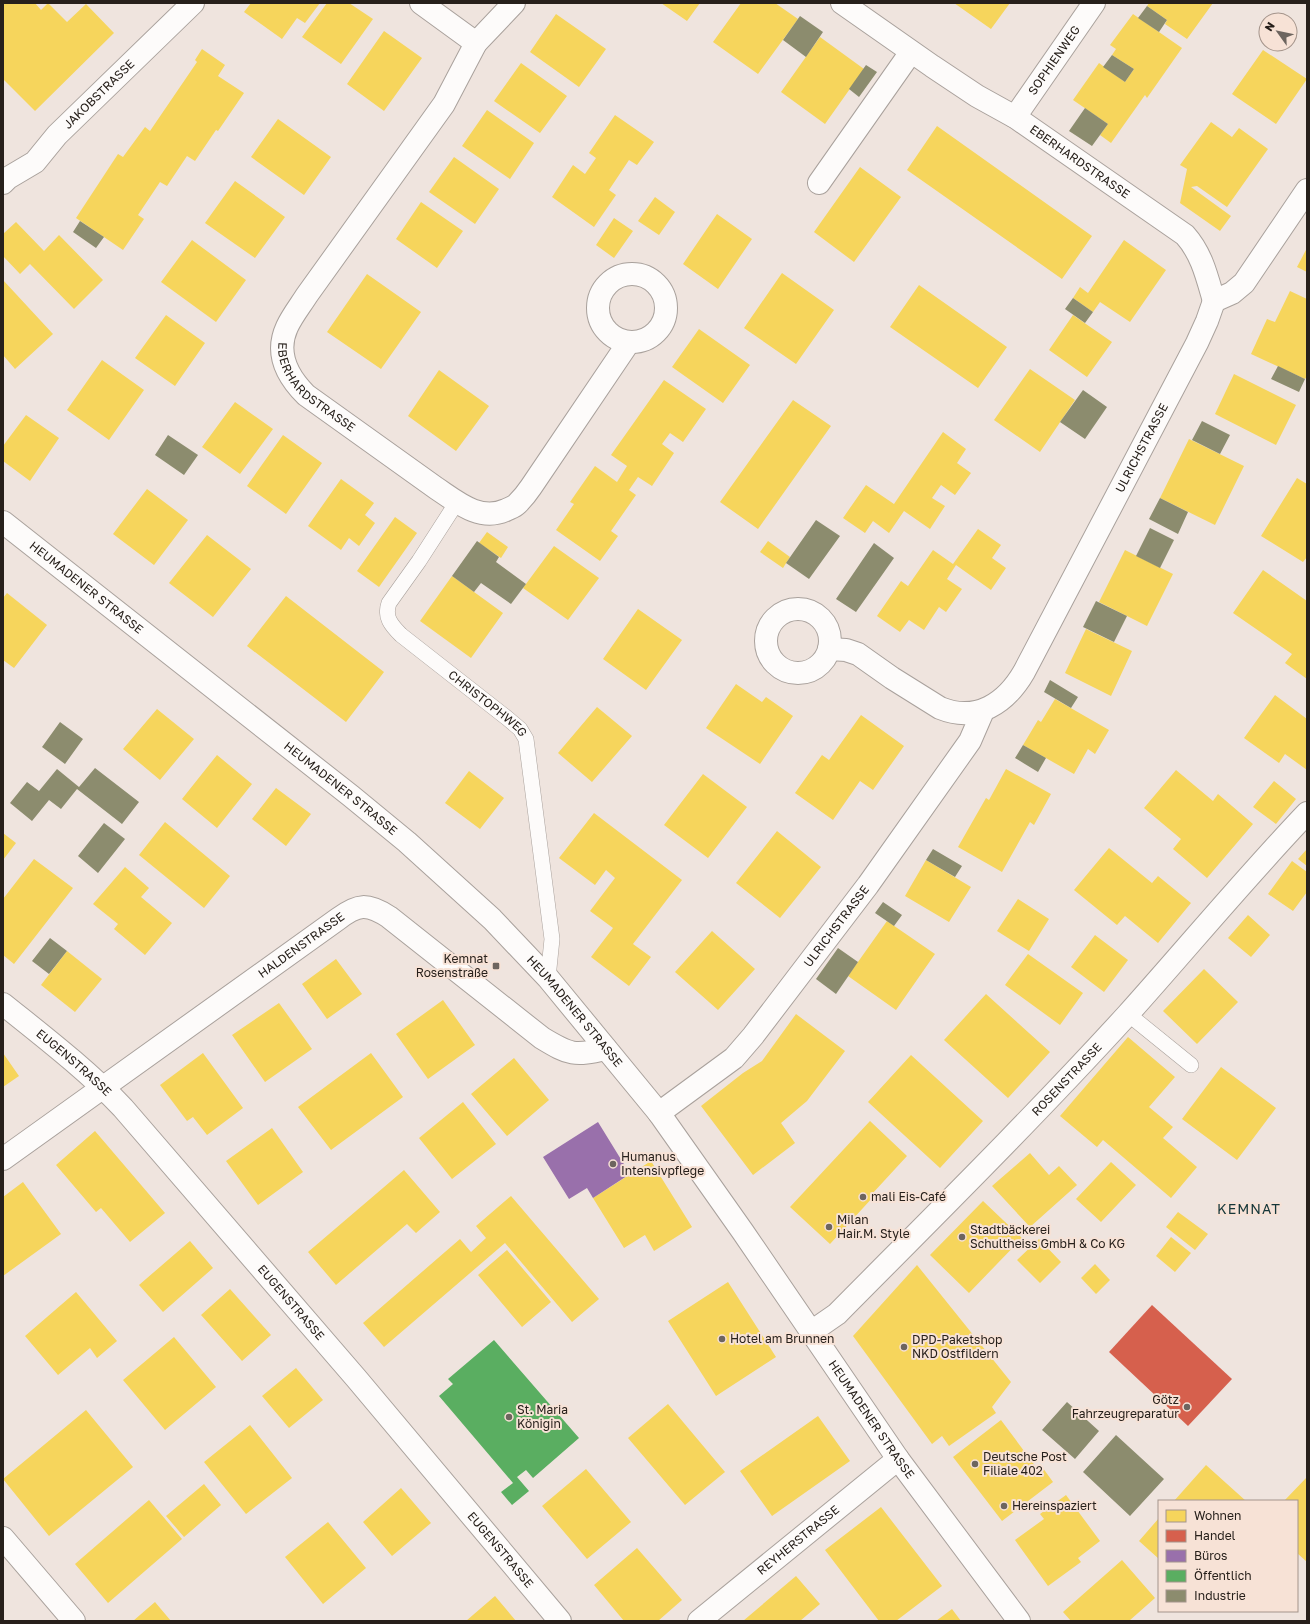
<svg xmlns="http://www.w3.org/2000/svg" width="1310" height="1624" viewBox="0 0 1310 1624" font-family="'Golos Text',sans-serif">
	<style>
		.homes { fill: #f6d55c }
		.shops { fill: #d6604d }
		.offices { fill: #9970ab }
		.public { fill: #5aae61 }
		.industry { fill: #8c8c6e }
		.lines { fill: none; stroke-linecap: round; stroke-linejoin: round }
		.service-casing { stroke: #a9a19c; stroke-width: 16 }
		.minor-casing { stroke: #a9a19c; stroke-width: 24 }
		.secondary-casing { stroke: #a9a19c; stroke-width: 24 }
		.service { stroke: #fdfbfa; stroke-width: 15 }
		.minor { stroke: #fdfbfa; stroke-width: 22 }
		.secondary { stroke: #fdfbfa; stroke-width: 22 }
		.poi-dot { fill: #6d655f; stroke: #f7e2d6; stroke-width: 1.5 }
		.labels { text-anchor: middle; stroke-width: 4; stroke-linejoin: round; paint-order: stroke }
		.street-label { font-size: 12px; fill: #27201b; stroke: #f7e2d6 }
		.poi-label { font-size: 12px; fill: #27201b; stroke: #f7e2d6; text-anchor: start }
		.quarter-label { font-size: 14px; letter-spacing: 1px; fill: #15373a; stroke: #f7e2d6 }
	</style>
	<rect width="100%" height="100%" fill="#efe4de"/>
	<path class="homes" d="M5 3H35L41 10 48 3 67 22 86 4 114 33 35 111 3 79V47L4 45 3 44V5Z
		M251 3H320L305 23 297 18 282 39 244 12Z
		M327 3H349L373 19 341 64 302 37Z
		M661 3H700L687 21Z
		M741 3H775L798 19 758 74 713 42Z
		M954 3H1010L991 29Z
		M1149 3H1213L1187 39 1165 24 1167 20 1147 6Z
		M556 14 606 49 579 87 530 52Z
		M1133 14 1182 48 1147 98 1145 95 1111 143 1100 135 1108 124 1073 100 1099 63 1125 82 1134 69 1112 55 1116 49 1110 45Z
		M384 31 422 58 384 111 347 84Z
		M820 37 864 69 825 124 781 92Z
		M202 49 225 65 218 76 244 93 218 131 216 130 195 161 187 156 167 186 160 182 138 215 144 219 123 250 76 218 118 154 123 157 145 127 150 131 197 62 195 60Z
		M1263 50 1307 79 1276 124 1232 94Z
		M521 63 567 96 540 133 494 101Z
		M487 110 534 143 510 179 462 146Z
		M615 115 654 142 637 165 629 160 609 190 616 195 594 227 552 197 573 165 585 174 596 158 589 153Z
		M278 119 331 157 304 195 251 157Z
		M1211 122 1232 137 1239 128 1268 149 1227 207 1197 186 1191 187 1231 216 1220 231 1180 203 1187 169 1180 165Z
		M937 126 1092 236 1062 279 907 170Z
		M454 157 499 189 475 224 429 192Z
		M860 167 901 197 854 262 814 232Z
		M235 181 285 217 255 258 205 223Z
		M655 197 675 212 659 235 638 221Z
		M421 202 463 231 437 268 396 239Z
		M717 214 752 239 718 289 683 264Z
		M614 218 633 231 614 258 596 245Z
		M16 222 44 251 59 235 103 280 74 309 30 264 20 274 3 256V234Z
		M192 240 246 280 216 322 161 282Z
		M1124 240 1166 270 1130 322 1100 302 1093 312 1073 298 1080 287 1088 293Z
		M1307 248V272L1297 267Z
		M782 273 834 310 796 364 744 328Z
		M367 274 421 312 381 369 327 332Z
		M3 280 53 334 15 369 3 355Z
		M919 285 1007 347 978 388 890 327Z
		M1290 291 1307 299V376L1305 379 1251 354 1267 319 1275 322Z
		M166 315 205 343 175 386 135 358Z
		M1073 315 1112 342 1087 377 1049 350Z
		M699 329 750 365 723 403 672 367Z
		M102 360 144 390 109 440 67 410Z
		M1030 369 1075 400 1040 452 994 420Z
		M439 370 489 406 456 451 408 416Z
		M1234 374 1296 405 1276 445 1215 414Z
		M664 380 706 409 683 442 670 433 662 444 674 453 652 486 638 477 629 490 636 495 611 531 618 536 600 561 556 530 574 504 570 502 595 466 617 482 627 466 611 455Z
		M793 400 831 426 758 529 720 502Z
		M235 402 273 429 240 474 202 447Z
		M26 415 59 438 30 481 3 461V446Z
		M943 432 966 449 957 463 971 473 955 495 941 485 932 498 945 506 930 529 904 511 889 533 873 521 865 533 843 518 866 485 894 504Z
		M283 435 322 463 286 514 247 486Z
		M1189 439 1244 466 1215 525 1160 498Z
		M1297 478 1307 484V557L1303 562 1261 536Z
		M341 479 374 503 365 515 375 523 359 546 349 538 341 550 308 526Z
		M147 489 188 520 154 565 113 534Z
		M395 517 417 533 379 587 357 571Z
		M978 529 1001 545 992 558 1006 568 991 590 956 565 947 579 962 589 946 612 939 607 924 630 909 620 900 632 877 616 901 581 908 586 933 550 953 564Z
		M487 532 508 547 501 558 479 543Z
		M207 535 251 569 213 617 169 583Z
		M768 541 790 557 783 568 760 552Z
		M554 546 599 578 568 620 523 588Z
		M1125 550 1173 574 1147 626 1099 602Z
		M1263 570 1307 601V679L1285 663 1292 654 1233 613Z
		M452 576 503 613 471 658 420 621Z
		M7 593 47 625 14 668 3 660V598Z
		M286 596 384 672 346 722 247 646Z
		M638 609 682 640 646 690 603 659Z
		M1086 629 1132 651 1111 696 1065 673Z
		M736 684 762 702 766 697 793 716 760 764 706 728Z
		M1275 695 1307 719V770L1285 754 1279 763 1244 738Z
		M1055 699 1109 730 1095 754 1088 749 1074 774 1023 745 1038 720 1041 722Z
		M597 707 632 736 592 782 558 753Z
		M157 709 194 739 160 780 123 749Z
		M861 715 904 746 873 790 860 781 833 820 795 793 822 755 829 760Z
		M217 755 252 784 217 828 182 799Z
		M1006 769 1051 794 1034 825 1030 822 1002 872 958 847 986 798 989 800Z
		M1176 770 1213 801 1218 794 1253 824 1207 878 1173 849 1181 839 1144 808Z
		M469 771 504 798 480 829 445 803Z
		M703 774 747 807 708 858 664 825Z
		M1274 781 1296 799 1276 824 1253 807Z
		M276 788 311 814 286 846 252 819Z
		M594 813 682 880 633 944 651 957 629 986 591 957 613 928 590 911 615 878 606 870 595 885 559 858Z
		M165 822 230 876 204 908 139 855Z
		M777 831 821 867 780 918 736 883Z
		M3 833 16 843 3 860Z
		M1109 848 1152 883 1158 876 1191 903 1158 943 1125 916 1117 925 1074 890Z
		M1307 849V866L1298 859Z
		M34 859 73 888 14 964 3 955V899Z
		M926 860 971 887 949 922 905 896Z
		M1292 861 1307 872V892L1293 911 1268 894Z
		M125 867 149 888 141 897 172 923 145 955 114 929 118 924 93 904Z
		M1018 899 1049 919 1029 951 997 931Z
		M1248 915 1270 935 1251 957 1228 938Z
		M887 921 935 954 896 1010 848 976Z
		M712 931 755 969 718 1010 675 972Z
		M1095 935 1128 960 1104 992 1071 967Z
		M67 951 102 979 75 1012 41 985Z
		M1028 954 1083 993 1060 1025 1005 985Z
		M336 959 362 994 327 1019 302 984Z
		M1204 969 1238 1002 1197 1044 1163 1011Z
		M986 994 1050 1052 1008 1098 944 1040Z
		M443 1000 475 1045 428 1079 396 1034Z
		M279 1003 312 1049 265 1082 232 1035Z
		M796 1014 845 1051 807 1101 781 1123 795 1143 753 1175 701 1106 743 1073 762 1061Z
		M1128 1037 1175 1077 1149 1107 1173 1127 1163 1138 1197 1167 1171 1198 1103 1140 1097 1147 1060 1116Z
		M3 1053 19 1076 3 1087Z
		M203 1053 243 1108 207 1135 193 1117 187 1121 160 1085Z
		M371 1053 403 1097 331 1150 298 1107Z
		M911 1055 983 1121 940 1168 868 1102Z
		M514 1058 549 1100 507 1136 471 1094Z
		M1221 1067 1276 1108 1237 1160 1182 1119Z
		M463 1102 496 1144 452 1179 419 1138Z
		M870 1121 907 1156 872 1194 874 1196 830 1244 790 1207Z
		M272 1128 303 1172 258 1205 226 1161Z
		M95 1131 165 1213 130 1242 101 1208 96 1212 56 1165Z
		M1030 1153 1049 1175 1059 1166 1077 1185 1030 1227 992 1186Z
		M651 1161 692 1227 654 1251 645 1235 624 1248 593 1198Z
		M1111 1162 1136 1185 1101 1222 1076 1199Z
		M404 1170 440 1212 416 1233 407 1224 336 1285 308 1252Z
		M23 1182 61 1234 3 1276V1197Z
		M511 1196 599 1299 572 1322 505 1243 384 1347 363 1323 460 1239 471 1252 486 1238 476 1226Z
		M983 1201 1022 1238 969 1293 930 1255Z
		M1178 1212 1208 1234 1195 1250 1166 1227Z
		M1171 1237 1191 1253 1175 1272 1156 1256Z
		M1039 1239 1061 1262 1040 1283 1017 1260Z
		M190 1241 213 1268 163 1312 139 1285Z
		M507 1250 551 1302 522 1327 478 1275Z
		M1095 1264 1110 1280 1096 1294 1081 1278Z
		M917 1265 1011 1382 992 1407 996 1413 949 1446 942 1436 932 1444 853 1336Z
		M728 1282 776 1357 716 1396 668 1321Z
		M230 1289 271 1335 242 1361 201 1315Z
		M76 1292 117 1341 97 1358 90 1348 58 1375 25 1336Z
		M174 1337 216 1387 165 1430 123 1380Z
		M296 1368 323 1400 289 1428 262 1396Z
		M668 1404 725 1472 685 1505 628 1438Z
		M86 1410 133 1467 49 1536 3 1479Z
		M818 1416 850 1461 772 1516 740 1471Z
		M1001 1420 1036 1467 1040 1464 1053 1482 1002 1521 953 1457Z
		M250 1425 292 1478 246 1514 204 1462Z
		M1206 1465 1246 1501H1174Z
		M586 1469 631 1522 587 1559 542 1506Z
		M1307 1477V1562L1297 1553V1501H1284Z
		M204 1484 221 1505 184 1537 166 1516Z
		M401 1488 431 1523 392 1556 363 1522Z
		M1066 1495 1100 1541 1078 1558 1081 1562 1048 1586 1015 1540 1044 1519 1040 1514Z
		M149 1500 182 1539 108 1603 75 1564Z
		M881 1507 942 1586 896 1621H879L825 1550Z
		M1159 1518V1559L1139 1541Z
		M328 1522 366 1568 323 1604 285 1557Z
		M637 1548 682 1600 658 1621H624L594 1585Z
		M1122 1560 1155 1598 1129 1621H1071L1063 1612Z
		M796 1576 820 1604 800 1621H743Z
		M495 1596 516 1621H466Z
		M155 1602 171 1621H133Z
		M952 1609 961 1621H936Z"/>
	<path class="shops" d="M1152 1305 1232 1379 1188 1426 1109 1352Z"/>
	<path class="offices" d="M598 1122 630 1174 593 1198 587 1188 569 1199 543 1157Z"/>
	<path class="public" d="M494 1340 579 1438 533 1478 526 1470 517 1477 529 1491 512 1505 501 1492 513 1483 439 1396 453 1384 448 1379Z"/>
	<path class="industry" d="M1147 6 1167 20 1159 32 1138 18Z
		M800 16 823 32 806 57 783 40Z
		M1112 55 1134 69 1125 82 1103 67Z
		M866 65 877 72 859 97 849 89Z
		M1085 108 1108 124 1092 146 1069 131Z
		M80 221 104 237 96 248 73 232Z
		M1073 298 1093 312 1085 323 1065 309Z
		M1278 366 1305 379 1299 392 1271 379Z
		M1083 390 1107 407 1085 439 1060 422Z
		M1202 421 1230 435 1220 454 1192 440Z
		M168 435 198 455 184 475 155 455Z
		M1160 498 1188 512 1178 534 1149 519Z
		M816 520 840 536 809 579 786 563Z
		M1150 528 1174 540 1160 568 1136 556Z
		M477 541 499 557 496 562 526 584 511 604 481 583 474 592 452 576Z
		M874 543 894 558 856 612 836 599Z
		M1096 601 1127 616 1114 642 1083 627Z
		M1050 680 1078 697 1071 708 1044 692Z
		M60 722 83 739 65 764 42 747Z
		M1023 745 1046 758 1038 772 1015 758Z
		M95 768 139 802 122 824 77 789 61 809 49 800 32 821 10 803 27 782 39 791 57 769 79 787Z
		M104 823 125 839 98 873 78 856Z
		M933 849 962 866 955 877 926 860Z
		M883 902 902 915 894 926 875 913Z
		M50 938 67 951 49 974 32 961Z
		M838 948 858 962 836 994 816 979Z
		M1067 1402 1099 1431 1075 1459 1042 1430Z
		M1116 1435 1164 1479 1130 1516 1083 1472Z"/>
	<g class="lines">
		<g class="service-casing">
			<g id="service">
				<path id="s1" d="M457 502 419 561 389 603C384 617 391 625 401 635L507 718 520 729 526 739 552 939 548 978"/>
				<path d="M1128 1014 1191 1065"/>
			</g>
		</g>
		<g class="minor-casing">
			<g id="minor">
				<path d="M421 3 476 43"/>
				<path id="s2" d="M514 3 476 43 444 104 307 295C300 306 292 316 287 327 275 353 287 376 306 395L436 488C457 502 480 522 506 510 510 508 514 507 517 504 522 499 527 493 531 487L629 342"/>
				<path id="s3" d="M842 3 932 66 977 96 1015 117 1185 235C1202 254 1207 277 1214 301"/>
				<path id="s4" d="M1015 117 1094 3"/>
				<path id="s5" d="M3 183 8 178 35 162 57 135 193 3"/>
				<path d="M819 183 911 52"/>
				<circle cx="632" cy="308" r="34"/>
				<path d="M1214 301 1232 293 1244 283 1307 190"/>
				<circle cx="798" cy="641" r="32"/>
				<path id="s6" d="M829 649 846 650 858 654 892 678 940 708C977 723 1006 703 1024 672L1197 343 1207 321 1214 301"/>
				<path id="s7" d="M3 1004C44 1037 86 1069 123 1108L356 1378 560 1621"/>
				<path id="s8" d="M659 1113 734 1058 753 1036 868 885 970 741 983 711"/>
				<path id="s9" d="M3 1159 338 919C358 904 367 903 389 917L542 1038C570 1055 574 1056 606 1049"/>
				<path id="s10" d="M811 1332 837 1314C935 1215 1034 1117 1128 1014 1188 947 1245 878 1307 813"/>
				<path d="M3 1538 74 1621"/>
				<path id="s11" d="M699 1621 898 1459"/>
			</g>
		</g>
		<g class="secondary-casing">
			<g id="secondary">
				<path id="s12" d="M3 522 351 796 407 842 492 919 548 978 659 1113 743 1232 898 1459 1019 1621"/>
			</g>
		</g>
		<use href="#service" class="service"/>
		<use href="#minor" class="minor"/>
		<use href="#secondary" class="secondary"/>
	</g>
	<g class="poi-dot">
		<rect x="492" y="962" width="8" height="8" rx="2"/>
		<circle cx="613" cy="1164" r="4"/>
		<circle cx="863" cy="1197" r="4"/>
		<circle cx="829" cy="1227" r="4"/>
		<circle cx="962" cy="1237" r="4"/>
		<circle cx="722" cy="1339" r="4"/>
		<circle cx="904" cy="1347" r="4"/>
		<circle cx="1187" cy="1407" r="4"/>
		<circle cx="509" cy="1417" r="4"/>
		<circle cx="975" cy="1464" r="4"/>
		<circle cx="1004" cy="1506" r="4"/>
	</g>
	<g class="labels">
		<g class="street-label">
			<text dy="4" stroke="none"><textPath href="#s4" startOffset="69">SOPHIENWEG</textPath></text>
			<text dy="4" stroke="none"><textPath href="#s5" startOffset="132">JAKOBSTRASSE</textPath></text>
			<text dy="4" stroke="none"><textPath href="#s3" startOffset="286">EBERHARDSTRASSE</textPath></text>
			<text dy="4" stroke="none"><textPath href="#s2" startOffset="472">EBERHARDSTRASSE</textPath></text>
			<text dy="4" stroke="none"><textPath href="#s6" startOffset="482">ULRICHSTRASSE</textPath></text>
			<text dy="4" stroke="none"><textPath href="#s12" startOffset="106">HEUMADENER STRASSE</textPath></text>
			<text dy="4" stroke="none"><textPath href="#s1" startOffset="269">CHRISTOPHWEG</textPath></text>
			<text dy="4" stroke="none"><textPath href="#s12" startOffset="430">HEUMADENER STRASSE</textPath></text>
			<text dy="4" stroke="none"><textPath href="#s8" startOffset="260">ULRICHSTRASSE</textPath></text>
			<text dy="4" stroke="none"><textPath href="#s9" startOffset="367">HALDENSTRASSE</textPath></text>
			<text dy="4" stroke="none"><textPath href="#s12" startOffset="754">HEUMADENER STRASSE</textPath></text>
			<text dy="4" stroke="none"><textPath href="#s7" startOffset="92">EUGENSTRASSE</textPath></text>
			<text dy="4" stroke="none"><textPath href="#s10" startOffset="360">ROSENSTRASSE</textPath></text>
			<text dy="4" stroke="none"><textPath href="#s7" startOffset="416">EUGENSTRASSE</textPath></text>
			<text dy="4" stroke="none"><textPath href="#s12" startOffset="1259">HEUMADENER STRASSE</textPath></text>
			<text dy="4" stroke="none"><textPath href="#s11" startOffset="128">REYHERSTRASSE</textPath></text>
			<text dy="4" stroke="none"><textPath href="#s7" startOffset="740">EUGENSTRASSE</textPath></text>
		</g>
		<g class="poi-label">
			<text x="488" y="963" text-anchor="end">Kemnat<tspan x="488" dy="14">Rosenstraße</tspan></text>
			<text x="621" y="1161">Humanus<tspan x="621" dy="14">Intensivpflege</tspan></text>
			<text x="871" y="1201">mali Eis-Café</text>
			<text x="837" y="1224">Milan<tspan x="837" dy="14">Hair.M. Style</tspan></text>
			<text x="970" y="1234">Stadtbäckerei<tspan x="970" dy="14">Schultheiss GmbH &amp; Co KG</tspan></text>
			<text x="730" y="1343">Hotel am Brunnen</text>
			<text x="912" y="1344">DPD-Paketshop<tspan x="912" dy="14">NKD Ostfildern</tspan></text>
			<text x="1179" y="1404" text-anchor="end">Götz<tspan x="1179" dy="14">Fahrzeugreparatur</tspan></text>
			<text x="517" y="1414">St. Maria<tspan x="517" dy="14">Königin</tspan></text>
			<text x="983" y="1461">Deutsche Post<tspan x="983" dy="14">Filiale 402</tspan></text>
			<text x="1012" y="1510">Hereinspaziert</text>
		</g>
		<g class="quarter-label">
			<text x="1249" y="1214">KEMNAT</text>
		</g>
	</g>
	<rect width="1310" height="1624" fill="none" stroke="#27201b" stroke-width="8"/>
	<rect x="1158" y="1500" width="140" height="112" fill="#f7e2d6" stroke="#a4948b"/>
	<rect x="1166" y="1510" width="20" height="12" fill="#f6d55c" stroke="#a4948b"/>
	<text x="1194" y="1520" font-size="12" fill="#27201b">Wohnen</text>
	<rect x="1166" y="1530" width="20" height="12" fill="#d6604d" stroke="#a4948b"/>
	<text x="1194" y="1540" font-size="12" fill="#27201b">Handel</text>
	<rect x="1166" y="1550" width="20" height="12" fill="#9970ab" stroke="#a4948b"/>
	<text x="1194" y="1560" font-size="12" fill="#27201b">Büros</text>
	<rect x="1166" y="1570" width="20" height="12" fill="#5aae61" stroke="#a4948b"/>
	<text x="1194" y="1580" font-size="12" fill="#27201b">Öffentlich</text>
	<rect x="1166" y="1590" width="20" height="12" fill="#8c8c6e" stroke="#a4948b"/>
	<text x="1194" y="1600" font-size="12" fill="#27201b">Industrie</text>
	<g transform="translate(1278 32) rotate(303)"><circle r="19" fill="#f7e2d6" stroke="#a4948b"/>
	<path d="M0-3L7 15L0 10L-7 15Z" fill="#6d655f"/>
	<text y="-6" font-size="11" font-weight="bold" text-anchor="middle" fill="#27201b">N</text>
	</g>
</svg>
